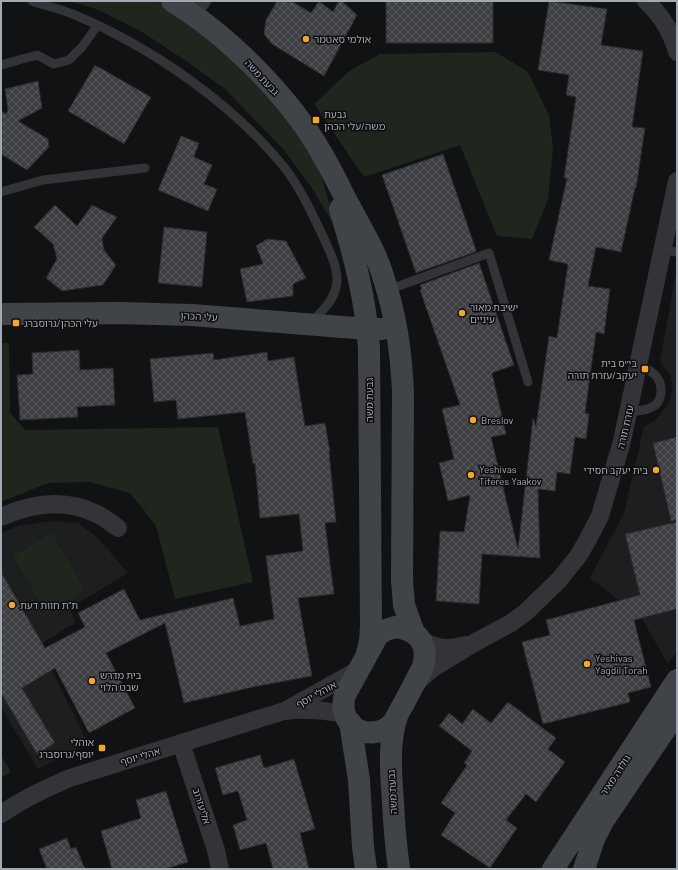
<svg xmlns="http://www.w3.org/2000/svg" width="678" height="870" viewBox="0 0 678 870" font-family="Barlow,'Noto Sans Hebrew',sans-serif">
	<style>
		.built { fill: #1d1e20 }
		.park { fill: #1e261e }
		.building { fill: url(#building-cross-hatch); stroke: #2b2c2f }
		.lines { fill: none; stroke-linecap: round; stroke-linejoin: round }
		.lane { stroke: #323438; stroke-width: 9 }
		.street { stroke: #323438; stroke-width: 18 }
		.secondary { stroke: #404348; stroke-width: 22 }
		.poi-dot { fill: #f5a628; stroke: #0d0d0e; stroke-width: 1.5 }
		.labels { text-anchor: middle; stroke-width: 3; stroke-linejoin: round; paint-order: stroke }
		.poi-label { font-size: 10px; fill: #a3a9b4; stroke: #0d0d0e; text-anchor: start }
		.street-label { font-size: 10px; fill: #a3a9b4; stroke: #0d0d0e }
	</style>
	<defs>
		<pattern id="building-cross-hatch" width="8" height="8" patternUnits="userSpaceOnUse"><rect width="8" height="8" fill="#3d3f43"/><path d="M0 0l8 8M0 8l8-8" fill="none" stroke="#56585c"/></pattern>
	</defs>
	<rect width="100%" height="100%" fill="#111213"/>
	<path class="built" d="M677 267V651L668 664 641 617 590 578 624 513 644 427 656 419 669 403 673 388 670 374 660 362Z
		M51 521 78 523 97 537 128 573 70 608 75 623 39 645 88 743 38 769 1 707V533L18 526Z"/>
	<path class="park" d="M69 1H157L212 38 259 84 292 126 317 163 338 232 313 190 284 150 225 89 186 61 139 30 99 10Z
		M496 52 528 72 549 115 553 149 548 199 532 239 497 236 460 145 364 177 314 104 349 71 380 54Z
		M1 343H9L10 413 25 430 218 427 253 582 175 599 156 526 130 493 89 482 48 483 1 502Z
		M52 533 85 590 46 613 13 556Z
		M1 755 11 772 1 778Z"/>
	<path class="building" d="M277 1 293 2 311 13 319 1 333 12 339 1H342L357 15 324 76 272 44 264 34 266 20Z
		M386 1H493V43H386Z
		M549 1 607 9 601 45 643 51 632 127 645 128 636 188H635L621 252 596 247 588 286 610 289 604 334 596 332 585 413 589 414 586 439 575 437 570 474 557 472 555 491 538 489 540 558 482 554 479 604 436 601 440 531 464 532 470 495 448 501 439 463 454 459 442 409 460 405 420 290 422 289 420 285 479 263 514 365 492 373 506 434 491 437 518 549 533 418 536 426 549 336 557 338 568 264 549 260 567 178H564L576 97 566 95 569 75 538 70Z
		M95 65 151 97 124 144 68 111Z
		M38 81 42 108 18 121 48 139 49 147 27 170 1 154V111L6 114 8 110 5 89Z
		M181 136 199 143 194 157 212 165 204 184 217 189 208 211 158 190Z
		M443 154 476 250 475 252 416 273 382 175Z
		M55 205 77 226 92 205 117 217 102 238 104 250 116 265 103 285 62 291 46 278 57 259 53 244 34 227Z
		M164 227 207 232 202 287 158 283Z
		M267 239 286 241 306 278 293 284V296L247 302 240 269 263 264 256 246Z
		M79 350 80 370 113 368 115 405 77 407 78 417 20 420 17 375 33 374 32 353Z
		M267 352 268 361 294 357 305 426 325 423 330 452H329L336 522 325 523 334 594 298 598 312 676 253 687 184 703 165 623 106 653 135 708 89 733 55 668 22 688 55 743 37 754 1 693V572L45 648 85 627 78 613 124 589 140 620 233 598 240 626 274 619 266 556 303 551 299 514 260 518 255 463 253 464 245 412 178 419 176 400 154 402 150 359 213 353 214 360Z
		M677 437V520L671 521 653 443Z
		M677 522V609L634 620 651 687 628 693 630 702 543 724 522 642 550 635 546 620 640 595 625 534Z
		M508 702 556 738 548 749 565 762 536 802 526 794 506 820 517 828 490 868 441 835 455 813 441 803 467 765 464 763 472 751 439 726 449 713 462 724 473 709 491 723Z
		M260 755 264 768 294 759 315 829 300 833 309 869H273L266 843 240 850 233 825 247 820 238 791 223 795 215 768Z
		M166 791 188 862 165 869H112L101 831 141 818 136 800Z
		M67 838 71 849 76 847 85 869H47L39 849Z"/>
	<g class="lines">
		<path class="lane" d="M32 1C46 6 61 9 75 15 151 47 232 103 284 167 299 186 310 209 320 230 339 271 349 288 312 321
			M1 65 37 55 54 64 69 60 82 47 97 26
			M1 192 43 180 145 168
			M662 250 677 252
			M388 290 489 253 528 382
			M628 412C635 411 643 411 650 408 664 403 664 383 654 374 650 370 644 367 638 364"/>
		<path class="street" d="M646 1C661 15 672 33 677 52
			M191 13 202 1
			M1 517C32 503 65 498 97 514 104 517 111 523 118 528
			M420 639C435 649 448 650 466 645
			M416 683 433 668 474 643 511 623 526 612 559 580 579 555 588 539 600 516 622 441 677 181
			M288 709 358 670
			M181 743 216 850 220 869
			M1 814C23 799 46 788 70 778L284 711C305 708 324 710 344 714"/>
		<path class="secondary" d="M172 1C228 35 290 97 322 154 332 171 341 190 350 207 362 230 376 252 383 276 396 316 401 350 403 392L402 580 404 605 414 633
			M340 209C354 255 366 300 369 348L371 626 370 641 367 653
			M1 314 119 313 192 315 368 329H382
			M395 627C419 630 429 644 423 667 416 680 410 692 403 705 399 711 396 719 392 724 382 734 363 736 353 726 343 718 342 706 345 695L378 635 386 630Z
			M397 716C388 744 391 773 393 802 394 824 396 847 399 869
			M350 722 359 780 363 847 366 869
			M553 869 677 680
			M584 869 594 839 603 821 677 712"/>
	</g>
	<g class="poi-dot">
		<circle cx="306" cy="39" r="4"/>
		<rect x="312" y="116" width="8" height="8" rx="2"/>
		<circle cx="462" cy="313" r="4"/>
		<rect x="12" y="319" width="8" height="8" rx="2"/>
		<rect x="641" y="365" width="8" height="8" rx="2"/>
		<circle cx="473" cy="420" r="4"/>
		<circle cx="656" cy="470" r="4"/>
		<circle cx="471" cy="475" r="4"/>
		<circle cx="12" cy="605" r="4"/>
		<circle cx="587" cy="664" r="4"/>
		<circle cx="92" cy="681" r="4"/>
		<rect x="98" y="744" width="8" height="8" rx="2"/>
	</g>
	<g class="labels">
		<g class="poi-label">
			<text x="314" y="43">אולמי סאטמר</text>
			<text x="324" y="118">גבעת<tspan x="324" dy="12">משה/עלי הכהן</tspan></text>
			<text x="470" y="311">ישיבת מאור<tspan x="470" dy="12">עיניים</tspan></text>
			<text x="24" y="327">עלי הכהן/גרוסברג</text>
			<text x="637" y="367" text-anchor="end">בי״ס בית<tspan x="637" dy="12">יעקב/עזרת תורה</tspan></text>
			<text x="481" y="424">Breslov</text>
			<text x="479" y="473">Yeshivas<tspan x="479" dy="12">Tiferes Yaakov</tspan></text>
			<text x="648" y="474" text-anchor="end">בית יעקב חסידי</text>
			<text x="20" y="609">ת"ת חוות דעת</text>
			<text x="595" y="662">Yeshivas<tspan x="595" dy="12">Yagdil Torah</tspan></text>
			<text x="100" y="679">בית מדרש<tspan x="100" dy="12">שבט הלוי</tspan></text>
			<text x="94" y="746" text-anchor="end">אוהלי<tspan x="94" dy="12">יוסף/גרוסברג</tspan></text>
		</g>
		<g class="street-label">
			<text transform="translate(262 77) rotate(47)" y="4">גבעת משה</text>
			<text transform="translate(199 316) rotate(3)" y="4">עלי הכהן</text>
			<text transform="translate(369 400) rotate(-90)" y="4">גבעת משה</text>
			<text transform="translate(625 427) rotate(-77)" y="4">עזרת תורה</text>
			<text transform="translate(316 694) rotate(-29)" y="4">אוהלי יוסף</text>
			<text transform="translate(140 756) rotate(-17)" y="4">אהלי יוסף</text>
			<text transform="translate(615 775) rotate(-57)" y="4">גולדה מאיר</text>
			<text transform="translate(392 792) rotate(-93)" y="4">גבעת משה</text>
			<text transform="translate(202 806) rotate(72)" y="4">אליעזרוב</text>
		</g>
	</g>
	<rect width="678" height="870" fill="none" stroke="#a3a9b4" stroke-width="4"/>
</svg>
